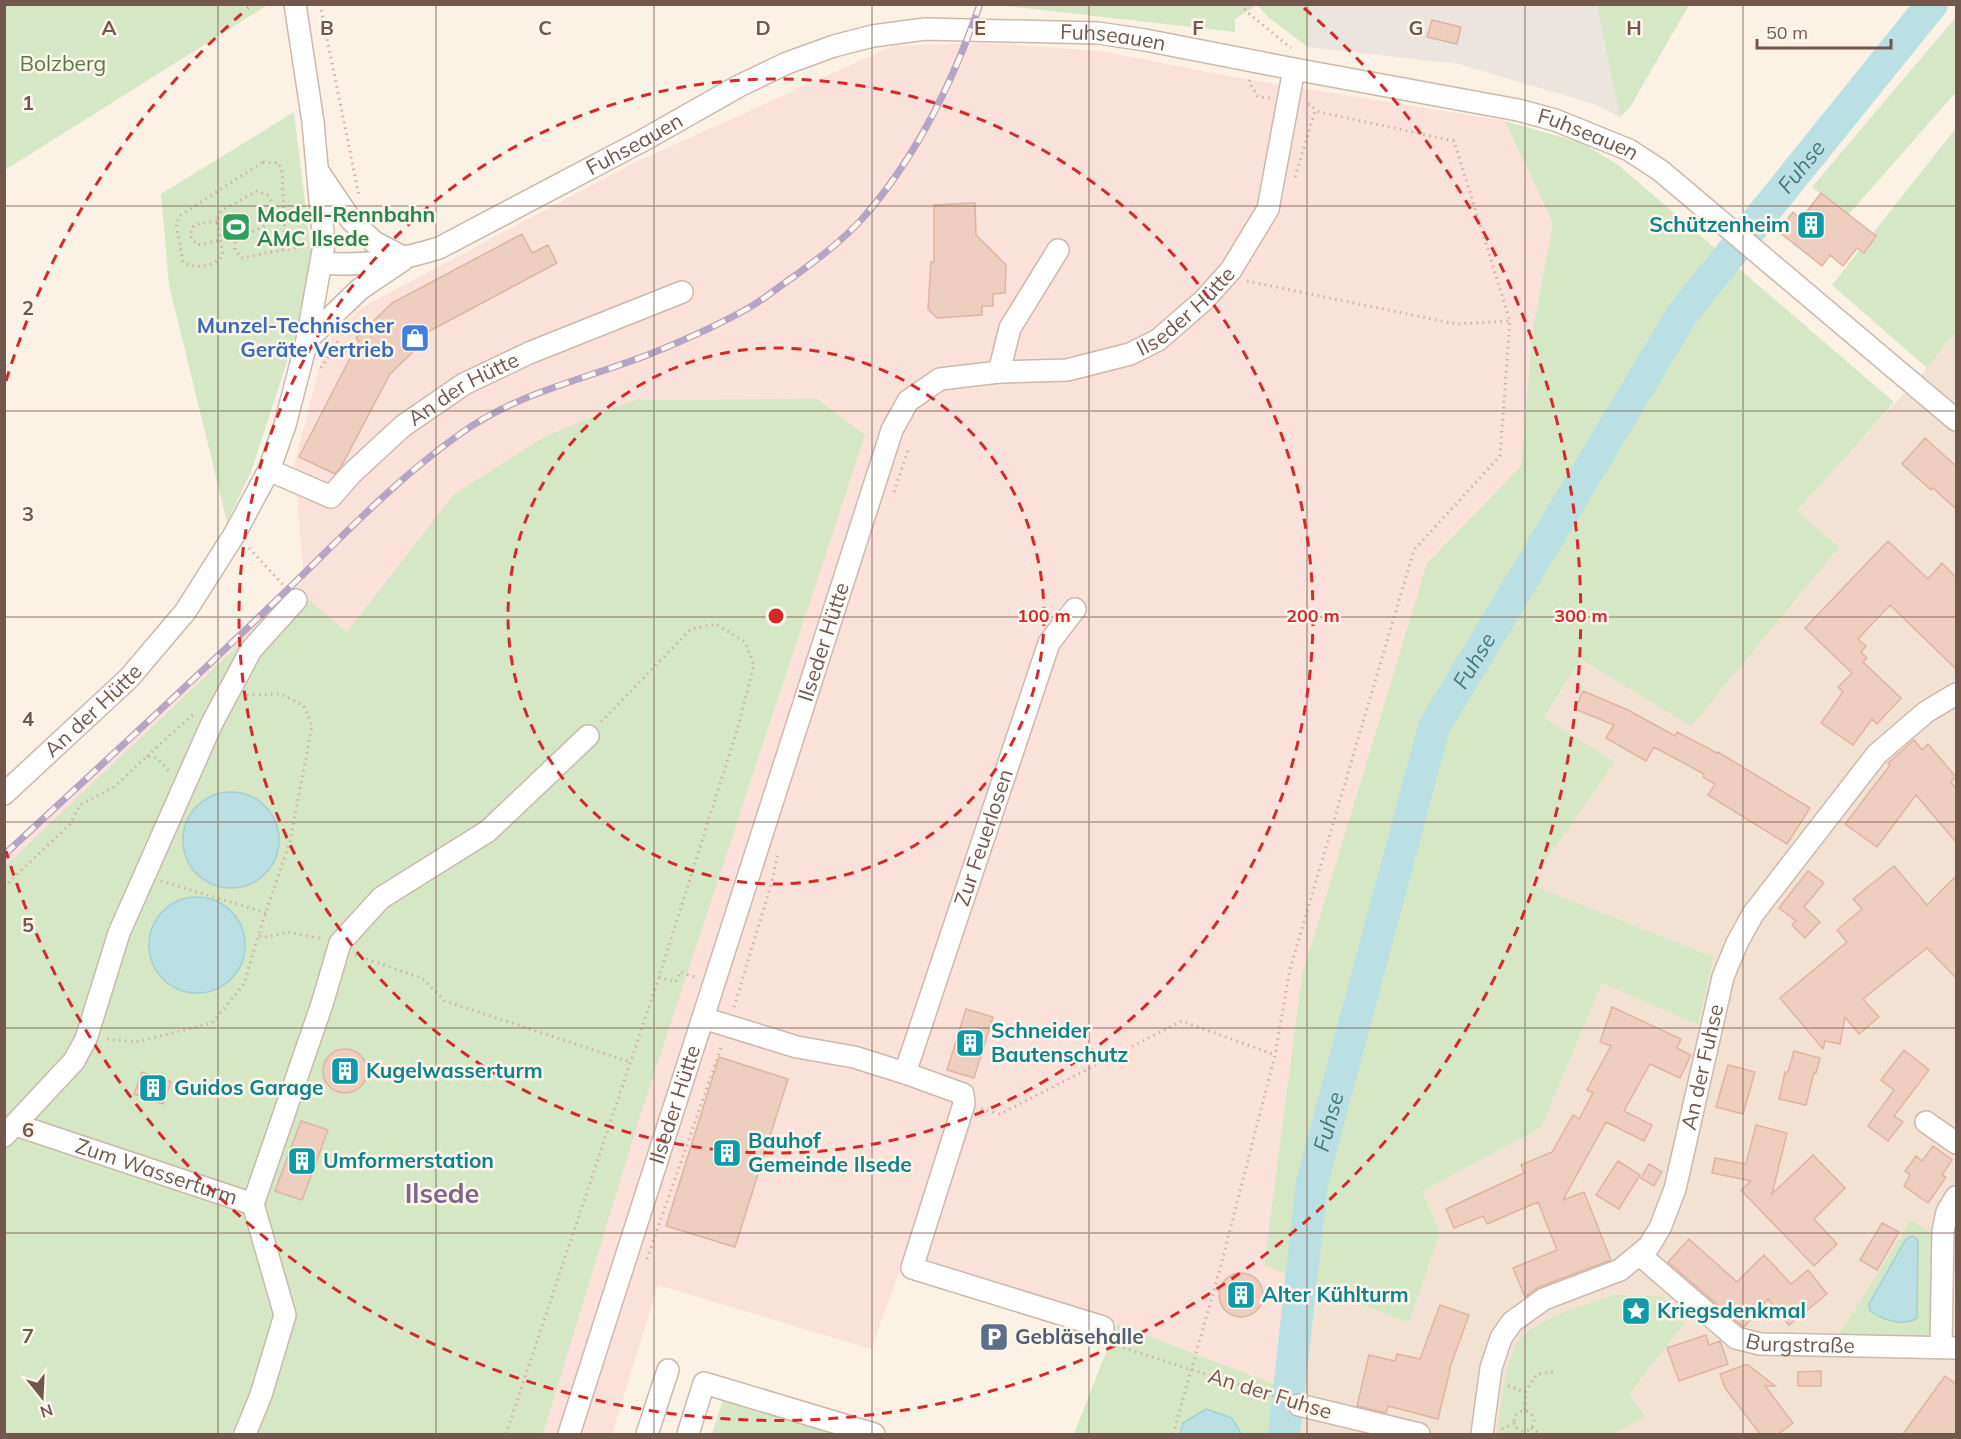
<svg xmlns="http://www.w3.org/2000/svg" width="1961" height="1439" viewBox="0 0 1961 1439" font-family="Mulish,sans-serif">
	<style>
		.residential { fill: #f2e2d4 }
		.commercial { fill: #fae1da }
		.industrial { fill: #ebe4df }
		.green { fill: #d5e7c5 }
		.water { fill: #bbe0e3; stroke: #a2d0d4; stroke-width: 1.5 }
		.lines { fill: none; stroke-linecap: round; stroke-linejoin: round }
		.river { stroke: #bbe0e3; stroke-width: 32 }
		.building { fill: #eecebf; stroke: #e0b4a0; stroke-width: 1.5 }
		.minor-casing { stroke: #ccb8ac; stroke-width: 24 }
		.path { stroke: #d3b1a2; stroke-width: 3; stroke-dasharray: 1.5 4.5; stroke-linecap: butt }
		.minor { stroke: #fff; stroke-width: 21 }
		.rail-casing { stroke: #b3a5c3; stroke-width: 7 }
		.rail { stroke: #fef5eb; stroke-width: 4.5; stroke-dasharray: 14; stroke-linecap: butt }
		.grid { fill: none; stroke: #72574c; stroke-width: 1.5; stroke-opacity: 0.55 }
		.ring { fill: none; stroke: #d62828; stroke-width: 3; stroke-dasharray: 10 8 }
		.labels { text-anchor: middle; stroke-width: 5; stroke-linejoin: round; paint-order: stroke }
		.street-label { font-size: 21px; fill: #72574c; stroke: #fef5eb }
		.park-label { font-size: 21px; fill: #577745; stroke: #fef5eb }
		.leisure-label { font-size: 21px; font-weight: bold; fill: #27864d; stroke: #fef5eb; text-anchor: start }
		.culture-label { font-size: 21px; font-weight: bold; fill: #0d838f; stroke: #fef5eb; text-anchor: start }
		.shop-label { font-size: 21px; font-weight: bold; fill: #366cbe; stroke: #fef5eb; text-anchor: end }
		.service-label { font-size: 21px; font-weight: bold; fill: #4e5e75; stroke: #fef5eb; text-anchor: start }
		.water-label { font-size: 22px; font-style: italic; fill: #44787d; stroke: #fef5eb }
		.district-label { font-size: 27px; font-weight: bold; fill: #7c648e; stroke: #fef5eb }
		.grid-label { font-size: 20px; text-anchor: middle; font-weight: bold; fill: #72574c; stroke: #fef5eb; stroke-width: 5; stroke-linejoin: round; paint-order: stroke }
		.centre { fill: #d62828; stroke: #fef5eb; stroke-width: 3 }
		.ring-label { font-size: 18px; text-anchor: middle; font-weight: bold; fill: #d62828; stroke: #fef5eb; stroke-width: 5; stroke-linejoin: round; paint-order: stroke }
	</style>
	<rect width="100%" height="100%" fill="#fbf1e5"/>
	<path class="residential" d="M1956 331V1434H1275L1291 1274 1409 1323 1440 1233 1422 1191 1541 1128 1602 983 1698 1025 1712 957 1528 884 1615 762 1544 719 1581 659 1838 547 1797 511 1859 440 1914 384Z"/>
	<path class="commercial" d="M983 43 1101 51 1228 76 1505 121 1553 223 1533 328 1521 466 1427 563 1302 975 1264 1265 1291 1274 1279 1386 1117 1324 905 1256 871 1349 658 1285 612 1434H5V857L304 579 294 465 326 342 361 308 634 163 893 46Z"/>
	<path class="industrial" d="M1309 5H1597L1620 117 1597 105 1459 64 1308 47Z"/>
	<path class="green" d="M5 4H266V6L5 170Z
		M998 5H1309L1308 47 1269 18 1257 5 1235 19V32Z
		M1597 5H1689L1630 107 1620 117Z
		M1956 17V92L1848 215 1812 187Z
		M294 112 312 260V285L251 472 227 522 169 285 161 194Z
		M1505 121 1582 143 1617 164 1894 402 1797 511 1839 547 1691 726 1581 659 1544 718 1615 762 1529 884 1713 957 1698 1025 1602 983 1541 1128 1422 1191 1440 1233 1409 1323 1264 1265 1302 975 1427 563 1521 466 1533 328 1553 223Z
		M1956 128V331L1927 368 1832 285Z
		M817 399 865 435 639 1119 543 1434H5V866L297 590 347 632 454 494 546 436 635 400Z
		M1911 1220 1933 1235 1929 1333 1920 1342 1837 1338Z
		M1614 1295 1660 1296 1689 1317 1629 1394 1645 1417 1613 1434H1497C1501 1407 1503 1375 1514 1348 1526 1320 1587 1305 1614 1295Z
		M1117 1324 1279 1386 1275 1434H1074Z
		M724 1397 841 1434H712Z"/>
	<path class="water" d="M183 840a48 48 0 1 1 96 0a48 48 0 1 1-96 0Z
		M149 945a48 48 0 1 1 96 0a48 48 0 1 1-96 0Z
		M1912 1236 1918 1240 1917 1318C1903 1327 1883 1320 1870 1311L1869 1304 1906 1239Z
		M1206 1409 1232 1418 1241 1434H1180L1183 1423Z"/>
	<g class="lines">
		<path class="river" id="s1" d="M1284 1434 1312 1182 1434 727 1683 313 1932 4"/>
	</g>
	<path class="building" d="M1432 20 1461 27 1457 44 1427 37Z
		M1821 193 1876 236 1864 253 1857 248 1843 266 1830 255 1822 266 1778 231 1793 212 1801 219Z
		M975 203 976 235 1006 265 1005 293 993 294V306H982V315L937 318 928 309 931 262H934V205Z
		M522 234 532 253 548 245 557 263 422 335 426 339 390 374 342 465 335 474 299 457 359 341 356 338 392 303Z
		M1925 438 1956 466V509L1933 488 1931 490 1902 464Z
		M1888 541 1928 579 1942 563 1956 577V669L1890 605 1858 639 1866 646 1861 652 1867 658 1863 662 1901 698 1877 724 1872 719 1853 745 1821 723 1843 692 1838 687 1852 673 1805 628Z
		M1583 691 1628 710 1675 736 1677 732 1717 753 1718 752 1810 808 1787 844 1708 795 1715 784 1703 777 1704 774 1654 747 1646 761 1606 738 1614 725 1575 709Z
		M1914 740 1922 750 1928 744 1956 777 1951 782 1956 789V842L1916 795 1877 847 1845 824 1890 765 1888 763Z
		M1894 866 1927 905 1956 876V978L1927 948 1863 999 1879 1017 1859 1034 1845 1017 1840 1044 1825 1041 1823 1049 1780 998 1847 942 1837 930 1862 909 1853 899Z
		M1808 871 1824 883 1804 907 1820 922 1805 938 1792 925 1796 921 1779 908Z
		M1612 1007 1681 1039 1677 1048 1691 1055 1680 1078 1650 1064 1624 1111 1652 1125 1644 1141 1606 1122 1563 1200 1584 1192 1611 1260 1539 1287 1525 1297 1513 1268 1557 1250 1538 1202 1487 1224 1483 1216 1454 1228 1446 1209 1524 1173 1521 1165 1552 1152 1573 1115 1579 1119 1593 1093 1587 1090 1611 1046 1600 1042Z
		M966 1009 993 1017 974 1078 947 1070Z
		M323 1071a22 22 0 1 1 44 0a22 22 0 1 1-44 0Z
		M1904 1050 1929 1070 1894 1116 1903 1122 1888 1141 1868 1126 1894 1090 1881 1080Z
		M1794 1051 1820 1058 1816 1073 1814 1072 1806 1105 1779 1099 1785 1072H1788Z
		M719 1057 788 1079 735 1247 666 1226Z
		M1728 1065 1755 1072 1743 1114 1716 1107Z
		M142 1072 171 1082 163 1104 134 1094Z
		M301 1121 328 1130 302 1200 275 1191Z
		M1756 1125 1787 1133 1772 1194 1813 1155 1845 1188 1814 1219 1837 1244 1814 1266 1741 1190 1751 1181 1712 1173 1715 1158 1746 1164Z
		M1933 1146 1952 1160 1942 1175 1946 1177 1928 1203 1904 1186 1910 1175 1905 1171 1916 1156 1922 1161Z
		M1618 1161 1640 1175 1619 1209 1596 1195Z
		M1649 1164 1662 1172 1654 1186 1641 1178Z
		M1882 1223 1899 1232 1877 1270 1860 1260Z
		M1689 1239 1737 1282 1764 1255 1791 1284 1808 1270 1827 1294 1789 1325 1768 1299 1744 1327 1742 1326 1668 1262Z
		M1219 1295a22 22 0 1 1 44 0a22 22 0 1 1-44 0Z
		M1440 1305 1469 1315 1449 1370H1450L1438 1419 1388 1406 1386 1413 1357 1406 1369 1355 1395 1361 1397 1354 1420 1359Z
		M1706 1335 1709 1345 1720 1341 1728 1364 1679 1381 1667 1348Z
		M1745 1365H1748L1775 1386H1765L1793 1423 1778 1434H1760L1725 1388 1720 1374Z
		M1821 1371V1386H1798V1372Z
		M1945 1376 1956 1384V1434H1903Z"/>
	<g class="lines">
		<g class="minor-casing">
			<g id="minor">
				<path d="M320 174 351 220 374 242 405 258"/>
				<path id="s2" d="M322 263C362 267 401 260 439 248L642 141 739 86 787 63 834 46 873 36 925 29 1098 33 1145 40 1294 69 1518 110 1555 120 1629 150 1661 171 1956 420"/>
				<path d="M307 340 360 289 403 260"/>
				<path d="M999 372 1010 328 1058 250"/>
				<path id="s3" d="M269 470 331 497 351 474 403 426 464 384 529 353 682 292"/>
				<path id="s4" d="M4 794 129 678 185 612 234 535 269 470 285 425 307 340 324 245 313 122 295 4"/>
				<path id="s5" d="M703 1018 797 1047 854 1057 905 1073 1049 643 1075 609"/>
				<path d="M905 1073 963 1094 964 1104 912 1268 1103 1327"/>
				<path d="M1926 1122 1956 1143"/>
				<path id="s6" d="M16 1125 253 1204 285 1315 261 1395 245 1434"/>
				<path d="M4 1136 74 1061 86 1039 119 933 212 723 251 650 296 600"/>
				<path d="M253 1204 322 1004 340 943 381 898 488 831 588 736"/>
				<path id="s7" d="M1640 1255 1736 1338 1760 1344 1956 1348"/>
				<path d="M1941 1347 1943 1231 1947 1212 1956 1197"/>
				<path d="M1299 1405 1419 1434"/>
				<path id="s8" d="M569 1434 892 430 908 401 940 379 999 372 1067 370 1130 354 1158 340 1204 300 1231 270 1268 209 1294 69"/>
				<path d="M647 1434 668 1370"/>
				<path d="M688 1434 704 1383 874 1434"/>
				<path id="s9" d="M1482 1434 1491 1368 1501 1338 1512 1322 1544 1299 1620 1270 1649 1246 1660 1228 1675 1189 1723 977 1737 943 1753 914 1877 754 1926 712 1956 694"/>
			</g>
		</g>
		<path class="path" d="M320 4 359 196
			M1241 4 1247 12 1291 48
			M1250 80 1249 82 1258 97 1271 98
			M263 162 279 163 282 172 285 240 282 250 241 258 235 249V238C257 229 284 226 269 196L257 191 221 211 217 221 223 256C211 268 199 268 183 263L176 224 181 215Z
			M1295 177 1315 111 1312 105 1307 104
			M217 221 194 225 190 236 197 245 221 240
			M282 250 304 247
			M1247 281 1456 324 1510 321
			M321 368 340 338
			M894 492 909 447
			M249 548 285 587
			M247 695 281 694 304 706 312 726 290 841 258 936 267 937 288 932 323 939
			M147 756 195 713
			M161 881 266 913
			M4 887 70 824 80 805 114 787 147 756 157 758 169 771
			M355 955 422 978 445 1001 630 1062
			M659 977 676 982 680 972 695 977
			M734 1007 773 878 778 852
			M107 1039 136 1042 212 1023 244 984 258 936
			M981 1109 1000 1114 1182 1021 1275 1055
			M647 1259 722 1045
			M1112 1344 1283 1399
			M1508 1386 1525 1392 1537 1374 1554 1372
			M1525 1410V1392
			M1514 1421a10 10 0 1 1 20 0a10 10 0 1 1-20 0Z
			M1531 1428 1540 1434
			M1502 1429 1514 1424
			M506 1434 659 977 738 727 754 665 745 642 716 624 691 629 601 722
			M1173 1434 1220 1269 1275 1055 1290 969 1414 550 1500 456 1510 321 1454 141 1315 111"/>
		<use href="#minor" class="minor"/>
		<g class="rail-casing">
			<path id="rail" d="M4 855C99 767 194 680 287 590 344 535 394 481 460 434 516 393 586 379 650 354 685 340 719 325 752 306 767 297 781 285 796 275 819 258 842 241 862 219 917 157 953 82 980 4"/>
		</g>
		<use href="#rail" class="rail"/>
	</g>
	<path class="grid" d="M218 4V1434M436 4V1434M654 4V1434M872 4V1434M1089 4V1434M1307 4V1434M1525 4V1434M1743 4V1434M4 206H1956M4 411H1956M4 617H1956M4 822H1956M4 1028H1956M4 1233H1956"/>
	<g class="ring">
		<circle cx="776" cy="616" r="268"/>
		<circle cx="776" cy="616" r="537"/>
		<path d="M6 381A805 805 0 0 1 248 8M1304 8A805 805 0 1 1 6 851"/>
	</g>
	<defs>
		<g id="building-square" transform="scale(1.5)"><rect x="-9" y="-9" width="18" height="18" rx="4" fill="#0f9aa8" stroke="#fef5eb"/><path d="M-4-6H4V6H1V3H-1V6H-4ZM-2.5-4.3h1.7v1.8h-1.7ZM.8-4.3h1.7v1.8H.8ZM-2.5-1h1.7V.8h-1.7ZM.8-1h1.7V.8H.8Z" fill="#fff"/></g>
		<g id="stadium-square" transform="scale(1.5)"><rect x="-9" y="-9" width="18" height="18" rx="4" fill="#2e9e5b" stroke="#fef5eb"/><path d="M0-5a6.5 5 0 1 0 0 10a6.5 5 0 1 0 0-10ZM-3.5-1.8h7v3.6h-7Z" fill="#fff"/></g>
		<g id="shop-square" transform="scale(1.5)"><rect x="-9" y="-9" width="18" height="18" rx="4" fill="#3f7fe0" stroke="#fef5eb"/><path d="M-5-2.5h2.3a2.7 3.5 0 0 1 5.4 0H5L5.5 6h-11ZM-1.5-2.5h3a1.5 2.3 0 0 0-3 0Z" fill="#fff"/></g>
		<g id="sight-square" transform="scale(1.5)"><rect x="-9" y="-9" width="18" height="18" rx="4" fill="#0f9aa8" stroke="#fef5eb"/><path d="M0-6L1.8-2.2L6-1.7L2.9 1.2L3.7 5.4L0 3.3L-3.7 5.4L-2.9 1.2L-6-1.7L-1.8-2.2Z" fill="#fff"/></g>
		<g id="parking-square" transform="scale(1.5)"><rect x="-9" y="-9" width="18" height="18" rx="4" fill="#5c6f8a" stroke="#fef5eb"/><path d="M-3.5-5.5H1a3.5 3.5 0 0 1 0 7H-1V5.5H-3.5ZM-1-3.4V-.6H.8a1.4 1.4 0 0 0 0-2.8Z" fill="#fff"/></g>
	</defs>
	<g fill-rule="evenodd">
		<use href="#building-square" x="1811" y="225"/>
		<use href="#stadium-square" x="236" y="227"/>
		<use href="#shop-square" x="415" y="338"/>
		<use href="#building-square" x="970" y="1043"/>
		<use href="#building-square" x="345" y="1071"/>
		<use href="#building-square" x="153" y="1088"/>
		<use href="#building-square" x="727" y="1153"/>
		<use href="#building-square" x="302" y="1161"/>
		<use href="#building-square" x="1241" y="1295"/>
		<use href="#sight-square" x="1636" y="1311"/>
		<use href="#parking-square" x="994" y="1337"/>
	</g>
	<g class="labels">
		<g class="street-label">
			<text dy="7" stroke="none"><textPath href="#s2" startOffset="844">Fuhseauen</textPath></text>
			<text dy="7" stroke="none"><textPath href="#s2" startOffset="1330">Fuhseauen</textPath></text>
			<text dy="7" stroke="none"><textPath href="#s2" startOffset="340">Fuhseauen</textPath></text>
			<text dy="7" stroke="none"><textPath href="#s8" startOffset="1390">Ilseder Hütte</textPath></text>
			<text dy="7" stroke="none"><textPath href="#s3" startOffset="240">An der Hütte</textPath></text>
			<text dy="7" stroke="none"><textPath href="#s8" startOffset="832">Ilseder Hütte</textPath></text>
			<text dy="7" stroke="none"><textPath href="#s4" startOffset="122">An der Hütte</textPath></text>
			<text dy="7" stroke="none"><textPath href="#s5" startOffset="458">Zur Feuerlosen</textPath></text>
			<text dy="7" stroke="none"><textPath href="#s9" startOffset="464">An der Fuhse</textPath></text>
			<text dy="7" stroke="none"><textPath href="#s8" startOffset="346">Ilseder Hütte</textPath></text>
			<text dy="7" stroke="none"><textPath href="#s6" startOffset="148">Zum Wasserturm</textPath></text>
			<text dy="7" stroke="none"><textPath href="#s7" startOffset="192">Burgstraße</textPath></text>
			<text transform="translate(1270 1394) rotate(17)" y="7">An der Fuhse</text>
		</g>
		<g class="park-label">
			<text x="63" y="71">Bolzberg</text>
		</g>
		<g class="leisure-label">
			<text x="257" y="222">Modell-Rennbahn<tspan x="257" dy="24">AMC Ilsede</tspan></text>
		</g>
		<g class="culture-label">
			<text x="1790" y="232" text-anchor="end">Schützenheim</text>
			<text x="991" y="1038">Schneider<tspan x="991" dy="24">Bautenschutz</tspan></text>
			<text x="366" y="1078">Kugelwasserturm</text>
			<text x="174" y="1095">Guidos Garage</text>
			<text x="748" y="1148">Bauhof<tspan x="748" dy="24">Gemeinde Ilsede</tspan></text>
			<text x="323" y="1168">Umformerstation</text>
			<text x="1262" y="1302">Alter Kühlturm</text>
			<text x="1657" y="1318">Kriegsdenkmal</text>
		</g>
		<g class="shop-label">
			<text x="394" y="333">Munzel-Technischer<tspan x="394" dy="24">Geräte Vertrieb</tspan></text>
		</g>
		<g class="service-label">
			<text x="1015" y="1344">Gebläsehalle</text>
		</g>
		<g class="water-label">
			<text dy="8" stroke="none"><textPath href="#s1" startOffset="1396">Fuhse</textPath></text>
			<text dy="8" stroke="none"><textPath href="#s1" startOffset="802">Fuhse</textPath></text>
			<text dy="8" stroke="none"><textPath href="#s1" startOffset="316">Fuhse</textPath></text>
		</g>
		<g class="district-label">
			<text x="442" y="1203">Ilsede</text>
		</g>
	</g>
	<g class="grid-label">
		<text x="109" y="35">A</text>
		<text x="327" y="35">B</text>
		<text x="545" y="35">C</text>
		<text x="763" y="35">D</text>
		<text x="980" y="35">E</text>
		<text x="1198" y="35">F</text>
		<text x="1416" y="35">G</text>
		<text x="1634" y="35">H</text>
		<text x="28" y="110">1</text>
		<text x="28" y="315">2</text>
		<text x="28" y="521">3</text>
		<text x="28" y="726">4</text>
		<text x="28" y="932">5</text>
		<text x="28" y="1137">6</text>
		<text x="28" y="1343">7</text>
	</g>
	<circle cx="776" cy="616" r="9" class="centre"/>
	<g class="ring-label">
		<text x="1044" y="622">100 m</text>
		<text x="1313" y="622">200 m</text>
		<text x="1581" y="622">300 m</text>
	</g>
	<rect width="1961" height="1439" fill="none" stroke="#72574c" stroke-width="12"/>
	<g transform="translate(42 1397) rotate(162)" stroke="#fef5eb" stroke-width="4.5" paint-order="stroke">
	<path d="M0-4.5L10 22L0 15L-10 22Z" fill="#72574c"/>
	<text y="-9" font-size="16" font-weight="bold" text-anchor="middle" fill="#72574c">N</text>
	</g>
	<path d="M1757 39v9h134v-9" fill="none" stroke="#72574c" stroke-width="3"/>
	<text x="1766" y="39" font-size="18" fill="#72574c" stroke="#fef5eb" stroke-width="4.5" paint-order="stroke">50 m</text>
</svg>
